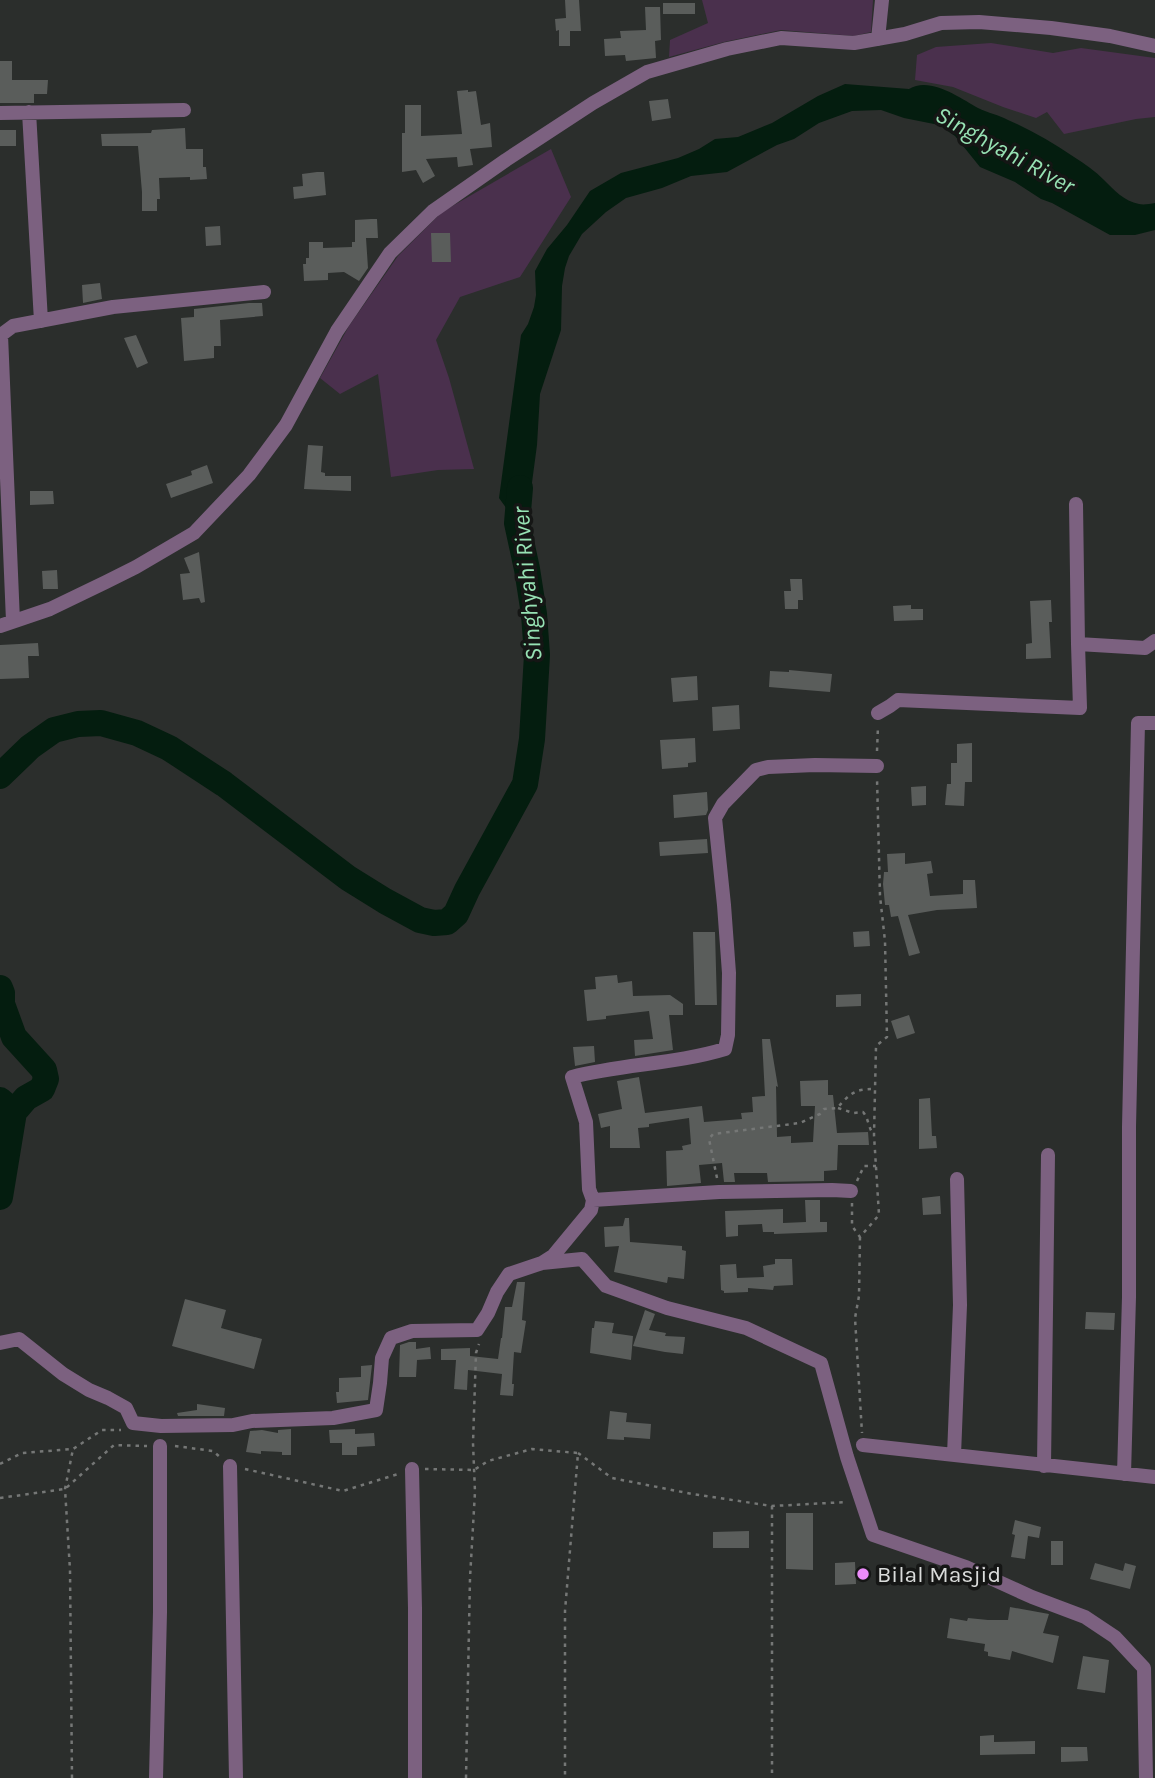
<svg xmlns="http://www.w3.org/2000/svg" width="1155" height="1778" viewBox="0 0 1155 1778" font-family="Karla,sans-serif">
	<style>
		.green { fill: #4a304d }
		.water { fill: #041d0f }
		.lines { fill: none; stroke-linecap: round; stroke-linejoin: round }
		.river { stroke: #041d0f; stroke-width: 26 }
		.building { fill: #5a5d5b }
		.path { stroke: #757776; stroke-width: 2.5; stroke-dasharray: 3.5 5; stroke-linecap: butt }
		.street { stroke: #7c6180; stroke-width: 14 }
		.poi-dot { fill: #ec8cfa; stroke: #151615; stroke-width: 2.5 }
		.labels { text-anchor: middle; stroke-width: 7; stroke-linejoin: round; paint-order: stroke }
		.poi-label { font-size: 23px; fill: #dadcdb; stroke: #151615; text-anchor: start }
		.water-label { font-size: 24px; font-style: italic; fill: #97e2b4; stroke: #151615 }
	</style>
	<rect width="100%" height="100%" fill="#2b2e2c"/>
	<path class="green" d="M702 0H873L871 32 854 36 781 30 724 42 669 57 670 40 708 23Z
		M991 43 1053 53 1081 48 1155 58V117L1136 119 1064 134 1047 112 1036 118 1003 107 953 87 915 80 917 55 936 47Z
		M551 149 571 197 520 277 460 297 436 340 449 378 474 469 438 470 391 477 378 374 340 394 320 378 349 326 398 256 442 212Z"/>
	<path class="water" d="M845 84 909 89C930 76 960 98 978 108 988 113 999 115 1008 120 1031 130 1053 143 1074 157 1085 164 1095 171 1104 180 1114 190 1124 201 1139 204 1143 205 1150 204 1155 203V230L1135 235H1110L1052 203 1041 199 1015 182 980 167 955 136 939 125 904 118 881 110 852 111 819 123 794 139 777 145 727 172 691 176 662 188 626 198 606 212 582 234 569 256 565 268 562 286 561 330 540 394 537 445 529 505 517 523 499 498 521 335 528 324 534 307 536 295 535 271 547 249 567 225 590 191 621 173 678 158 699 149 715 139 738 137 772 123 818 96Z"/>
	<g class="lines">
		<path class="river" d="M0 776 30 747 54 730 78 724 101 723 137 733 169 748 224 784 348 878 385 901 420 920 434 923 447 922 456 914 467 890 525 784 532 739 537 655 534 614 527 569 517 523 520 488
			M0 988 2 993V1004L14 1037 44 1070 46 1079 42 1089 26 1098 14 1112
			M0 1100 14 1112 0 1197"/>
	</g>
	<path class="building" d="M565 0H579L581 31H570V46H559V30L556 31 555 19 566 18Z
		M663 3H695V14H663Z
		M645 7H660L661 40 655 41 656 58 626 61 625 55 605 56 604 39 621 38 620 31 646 30Z
		M0 61H12V80H48L47 94H34V103H0Z
		M468 90V92L476 91 481 125 490 123 492 147 470 149 473 165 458 167 457 157 426 159 435 176 423 183 416 170 402 172V133H405V105H421V136L462 134 457 91Z
		M668 99 671 118 652 121 649 101Z
		M185 128 186 149H203V167H206L207 179 190 180V177L159 178 160 199H157V211H142V192L138 146H102L101 134 151 133 152 130Z
		M0 130H16V146H0Z
		M317 172H324L326 195 294 199 293 187 303 186 302 174Z
		M371 219H377L378 238H366L368 268 359 281 344 272 328 273V280L304 281 303 264H306V258H309V242H323V248L352 247V242H355V220Z
		M220 226 221 245 206 246 205 227Z
		M431 233H450L451 262H432Z
		M100 283 102 299 83 303 82 285Z
		M249 303H262L263 316 220 320 221 346H214V358L184 361 181 318 194 317V309Z
		M136 335 148 363 137 368 124 338Z
		M308 445 323 446 321 472 325 473V476H351V491L304 489Z
		M207 465 213 483 171 498 166 484 192 475 191 471Z
		M30 491H53L54 504 30 505Z
		M199 552 205 602 201 603 199 598 183 600 180 574 190 573 184 558Z
		M57 570 58 589H43L42 571Z
		M790 579H802L803 600H798V609H785L784 591H791Z
		M1051 600 1052 622H1049L1051 658 1026 659V644L1032 643 1030 601Z
		M911 605V609H923V620L894 621 893 606Z
		M38 643 39 656H28L29 678 0 679V645Z
		M789 670 832 674 830 692 769 687 770 671 789 672Z
		M697 676 698 700 673 702 671 678Z
		M739 705 740 729 713 731 712 707Z
		M695 738 696 762 688 763V767L662 769 660 740Z
		M972 743V782H965L964 806 945 805 947 784H951V763H957V744Z
		M926 786V805L912 806 911 787Z
		M707 792 708 810 706 815 674 818 673 795Z
		M707 839 708 853 660 856 659 842Z
		M905 853V864L931 861 933 873 927 874 930 896 963 894V880H975L977 908 937 910 908 915 920 953 909 956 898 916 891 917 889 905H885L883 884 884 872H888L887 854Z
		M869 931 870 946 854 947 853 932Z
		M693 932H715L717 1005H695Z
		M617 975 618 983 632 981 633 996 670 995 683 1004V1015H669L673 1050 635 1056 634 1040 653 1039 649 1011 606 1016V1019L587 1021 584 990 596 989 595 977Z
		M861 994V1006L836 1007V995Z
		M909 1015 915 1033 897 1039 891 1021Z
		M762 1039H770L778 1087 776 1086 777 1137 791 1136V1143L813 1142 815 1106H801L800 1081 828 1080V1095H833L837 1133 868 1132 869 1145H838L837 1170 824 1171V1181L768 1182 767 1173H734L735 1182H724L722 1163 699 1165 701 1183 667 1186 666 1151 683 1150 682 1146 691 1144 689 1118 649 1124V1127L638 1128 640 1148H610V1126L601 1128 598 1114 622 1109 617 1081 639 1077 645 1113 702 1106 704 1122 742 1119 741 1113 753 1112 752 1097 765 1096Z
		M594 1046 595 1062 575 1066 573 1047Z
		M930 1098 932 1136H936L937 1148 919 1149V1099Z
		M940 1196 941 1214 923 1215 922 1198Z
		M805 1200H820V1222H827V1232L774 1234V1232H763L762 1224 738 1225V1236L726 1237 725 1211 783 1209V1223L806 1222Z
		M625 1218H629L630 1242 682 1246V1250L686 1251 684 1279 668 1277 667 1283 614 1272 619 1246 605 1247 604 1227 623 1226Z
		M775 1259H792L793 1285 774 1286 773 1290 748 1288V1292L724 1293V1291L721 1290 720 1265 736 1264 737 1278 764 1277 763 1266 775 1264Z
		M517 1282H525L522 1320 526 1321 521 1353 514 1352 512 1384H514L513 1396 500 1395 502 1374 468 1370 467 1390 454 1389 456 1360H441V1349L470 1348V1356L498 1359 501 1338H502L505 1307H512Z
		M185 1299 226 1310 221 1328 262 1339 254 1369 172 1346Z
		M645 1310 655 1314 649 1330 666 1333 665 1336 685 1337 683 1354 665 1352 633 1346Z
		M1086 1312 1115 1313 1114 1330 1085 1329Z
		M595 1321 614 1323 612 1333 633 1336 631 1360 590 1353 592 1328H594Z
		M409 1342H416V1349L430 1347 431 1359 417 1360 416 1377H399L400 1345Z
		M372 1365 368 1400 337 1403 336 1392H339V1378L361 1377V1366Z
		M197 1404 225 1408 224 1416H178L177 1413 197 1410Z
		M610 1411 627 1413 626 1422 651 1424 650 1439 624 1437V1440L607 1439Z
		M291 1429V1455H282V1452L261 1451V1454L246 1452 250 1431 262 1430 278 1433V1430Z
		M355 1429V1434L374 1433 375 1446 357 1447V1455H342V1443H330L329 1430Z
		M786 1513H813V1570L786 1569Z
		M1015 1520 1041 1527 1039 1538 1028 1536 1025 1559 1011 1557 1015 1535 1012 1534Z
		M749 1531V1548H713V1532Z
		M1051 1541H1063V1565H1051Z
		M855 1562 856 1584 835 1585V1563Z
		M1095 1563 1123 1571 1125 1563 1136 1566 1130 1589 1090 1579Z
		M1010 1607 1049 1614 1043 1633 1059 1636 1053 1663 1012 1651 1010 1660 988 1656V1652L984 1651 985 1644 947 1638 950 1618 967 1621 968 1618 988 1620H1008Z
		M1083 1656 1109 1660 1105 1693 1077 1689Z
		M994 1735V1742L1035 1741V1754L980 1755V1736Z
		M1061 1747H1087L1088 1761 1061 1762Z"/>
	<g class="lines">
		<path class="path" d="M877 751 878 726
			M838 1108 853 1113 863 1112C869 1119 868 1128 874 1135
			M717 1178 709 1139 713 1134 800 1123 820 1114 824 1109 837 1108C851 1093 854 1089 875 1089
			M857 1181 864 1166H876
			M852 1203V1226L860 1237 879 1215 874 1135 876 1046 887 1037 885 941 880 896 877 778
			M860 1237 859 1296 855 1318 862 1433
			M175 1446 213 1451 221 1458
			M578 1453 612 1478 692 1494 772 1506 847 1502
			M0 1464 22 1453 73 1449 102 1430H121
			M245 1469 343 1491 398 1474
			M425 1469 474 1470 488 1461 532 1449 578 1453 565 1611V1778
			M0 1498 65 1489 114 1445 147 1446
			M772 1506V1778
			M72 1778 70 1570 65 1489 73 1449
			M466 1778 470 1578 475 1492 473 1443 476 1353 479 1344"/>
		<path class="street" d="M878 39 882 0
			M29 112 41 321
			M0 113 184 110
			M1076 504 1078 644
			M13 621 1 335 13 326 113 307 264 292
			M0 626 50 609 106 582 136 567 194 533 249 475 286 425 337 331 390 253 433 211 506 160 593 103 647 72 727 49 781 38 854 43 905 34 941 23 979 22 1051 28 1110 36 1155 46
			M878 713 890 706 898 700 1080 708 1078 644 1145 648 1155 641
			M593 1200 719 1192 832 1190 851 1191
			M542 1263 582 1259 606 1286 667 1308 746 1328 821 1363 847 1457 873 1535 966 1567 1032 1597 1085 1617 1115 1637 1144 1668 1146 1778
			M0 1343 19 1339 63 1374 89 1390 108 1398 126 1408 133 1423 161 1426 233 1425 252 1421 333 1418 376 1410 380 1383 382 1358 391 1338 412 1331 477 1330 488 1313 497 1292 509 1274 542 1263 553 1256 591 1210 593 1200 589 1189 586 1122 572 1077C622 1064 676 1064 725 1049L728 1035 729 973 724 905 715 818 723 804 756 770 768 767 815 765 877 766
			M863 1445 1155 1477
			M954 1455 960 1305 957 1179
			M230 1466 236 1778
			M1044 1466 1048 1155
			M412 1469 415 1608V1778
			M1124 1474 1129 1297V1127L1138 723H1155
			M156 1778 160 1612V1446"/>
	</g>
	<circle class="poi-dot" cx="863" cy="1574" r="7"/>
	<g class="labels">
		<g class="poi-label">
			<text x="877" y="1582">Bilal Masjid</text>
		</g>
		<g class="water-label">
			<text transform="translate(1005 150) rotate(29)" y="8">Singhyahi River</text>
			<text transform="translate(527 584) rotate(-95)" y="8">Singhyahi River</text>
		</g>
	</g>
</svg>
